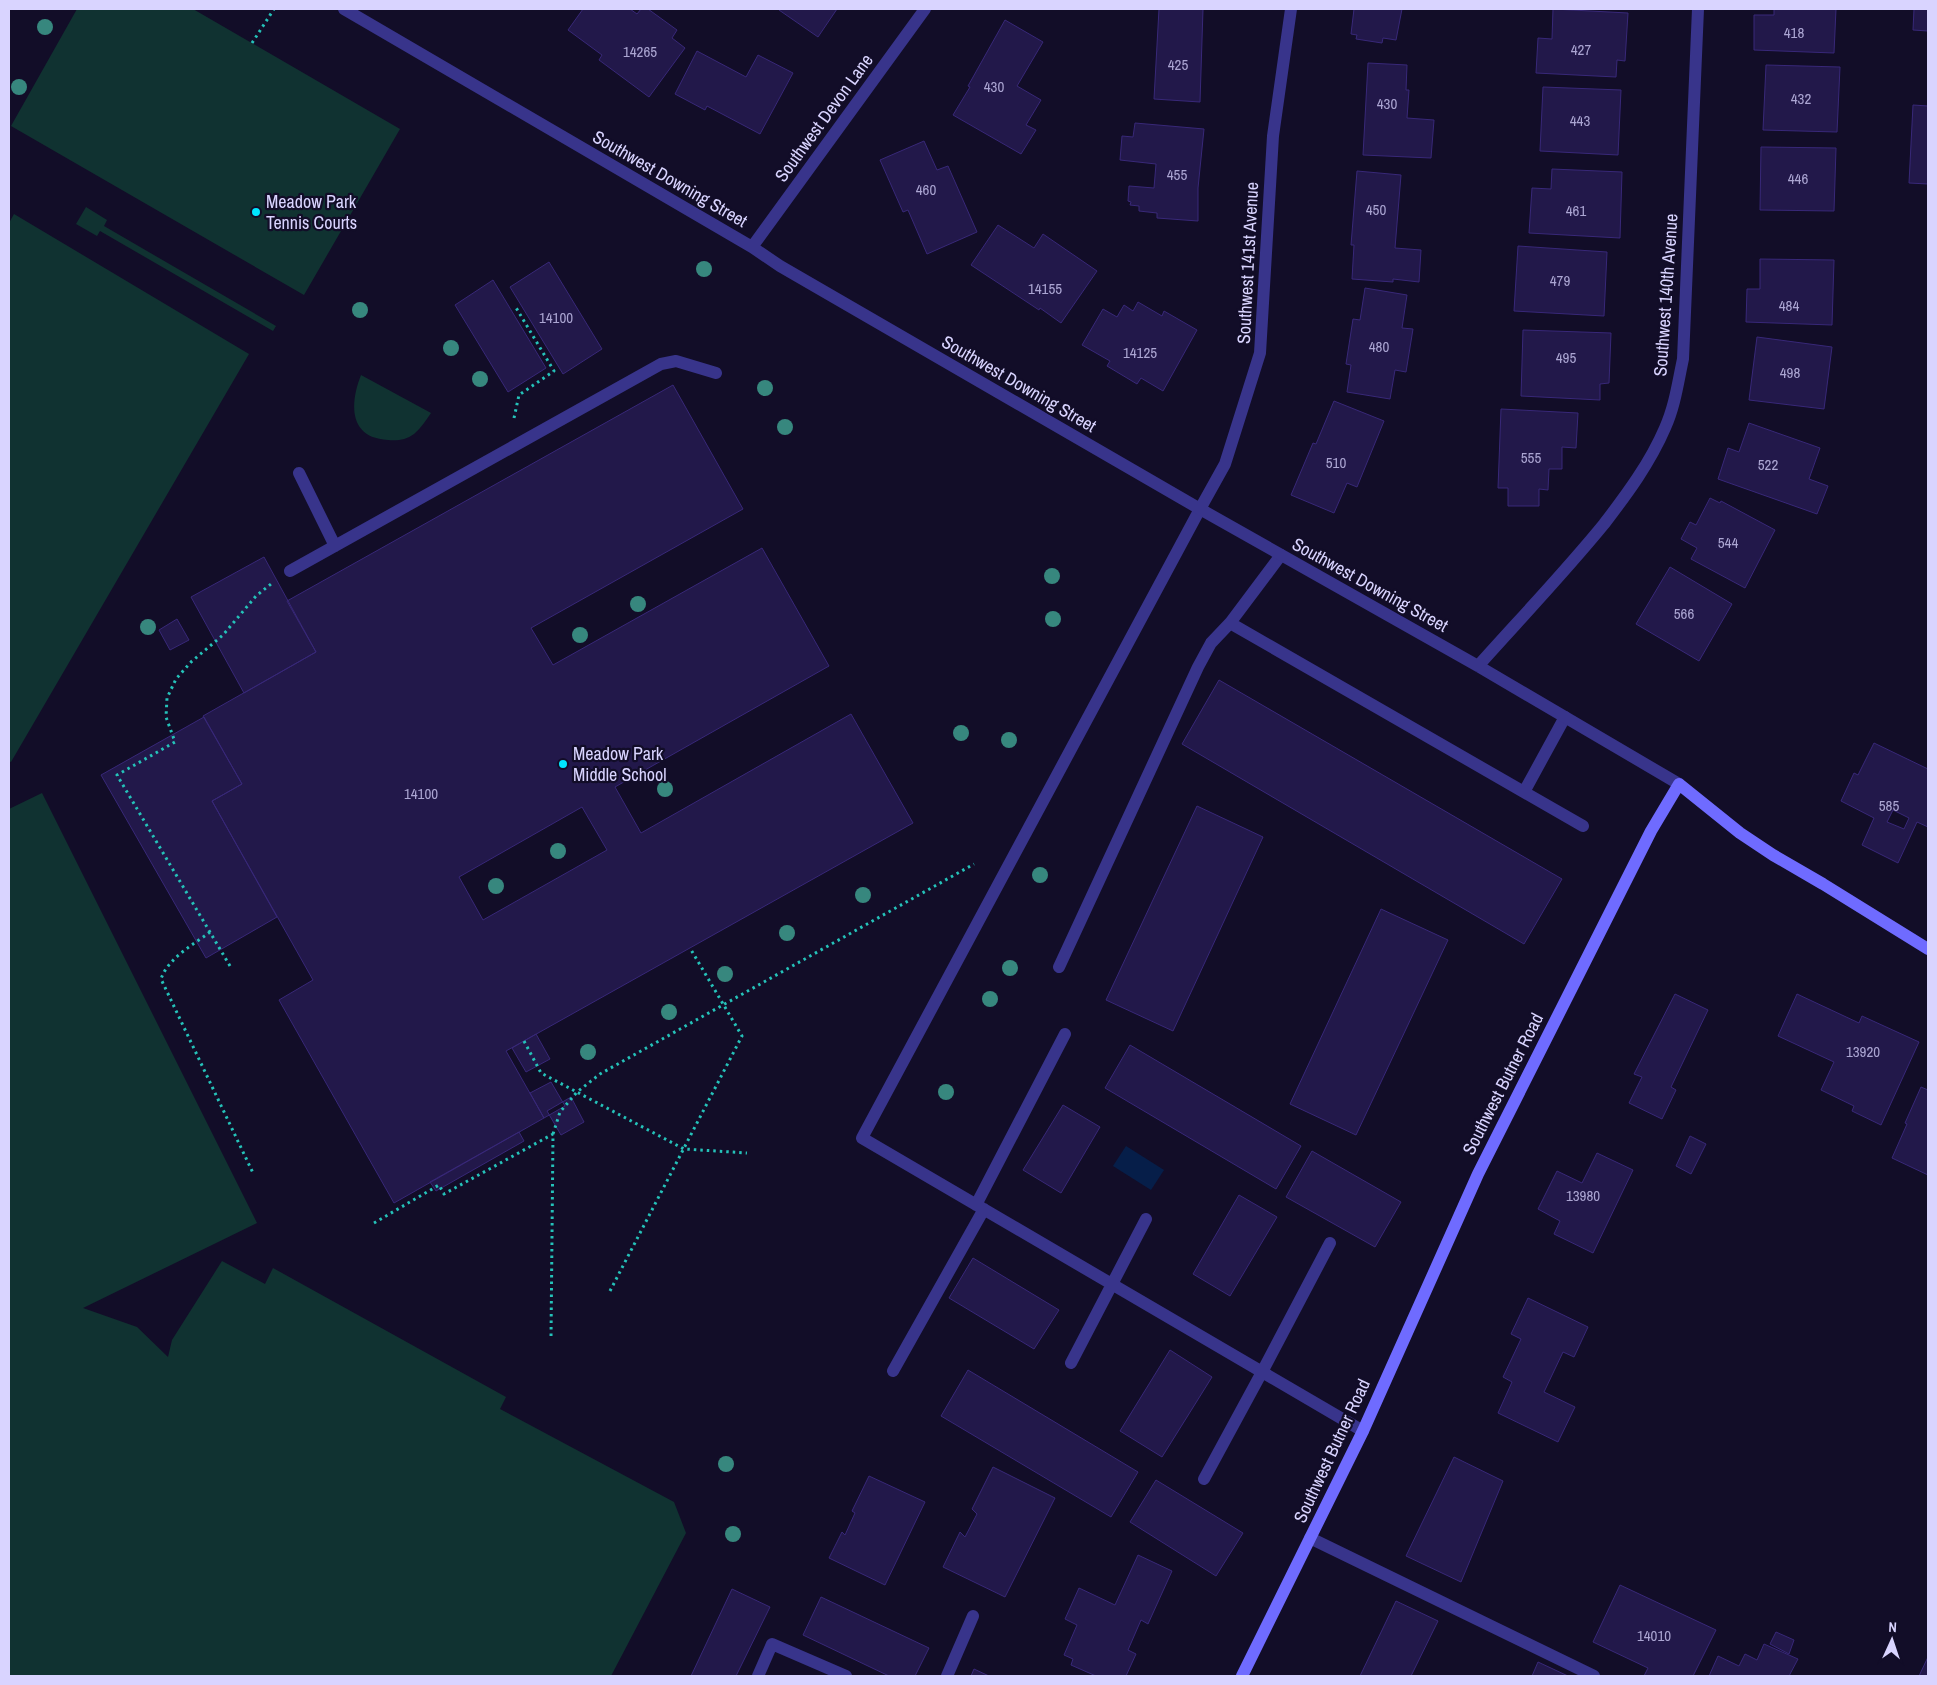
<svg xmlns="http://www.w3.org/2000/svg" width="1937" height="1685" viewBox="0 0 1937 1685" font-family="'Archivo Narrow',sans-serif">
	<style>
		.green { fill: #103231 }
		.water { fill: #061e49 }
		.building { fill: #22184a; stroke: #382878; fill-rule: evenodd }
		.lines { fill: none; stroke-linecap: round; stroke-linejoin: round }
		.path { stroke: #25c2b9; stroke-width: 3; stroke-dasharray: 2.5 4; stroke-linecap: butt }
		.lane { stroke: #38348b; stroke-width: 12 }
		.street { stroke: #38348b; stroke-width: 12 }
		.secondary { stroke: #6f6bff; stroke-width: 12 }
		.tree { fill: #37877e }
		.poi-dot { fill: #00e6ff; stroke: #120d28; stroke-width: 2 }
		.labels { text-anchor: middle; stroke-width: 4.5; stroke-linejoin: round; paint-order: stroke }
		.number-label { font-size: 15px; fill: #aba5d2 }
		.street-label { font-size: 18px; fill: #d9d4ff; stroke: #120d28 }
		.poi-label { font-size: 18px; fill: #d9d4ff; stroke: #120d28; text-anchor: start }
	</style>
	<rect width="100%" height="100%" fill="#120d28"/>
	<path class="green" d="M77 9H193L400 129 304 295 11 126Z
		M86 207 107 220 104 226 276 326 273 331 100 231 97 236 76 224Z
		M14 214 249 354 11 762 9 761V223Z
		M361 375 431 413C426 420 421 428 414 434 406 440 397 441 388 440 348 438 350 403 361 375Z
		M42 793 257 1223 83 1308 137 1327 168 1357 172 1340 222 1261 265 1284 273 1268 506 1397 500 1409 674 1502 686 1533 611 1676H9V809Z"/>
	<path class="water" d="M1126 1146 1164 1170 1151 1190 1113 1166Z"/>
	<path class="building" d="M583 9H630L637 14 641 9H648L677 30 672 38 685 48 649 97 599 60 602 55 568 30Z
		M780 9H837L818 37 779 10Z
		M1159 9H1203L1200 102 1154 99Z
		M1354 9H1402L1396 40 1383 38 1382 43 1356 39 1357 35 1351 34Z
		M1553 9 1628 13 1625 61 1617 60 1616 77 1536 73 1538 38 1552 39Z
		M1774 9H1836L1834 53 1754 50V15H1774Z
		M1914 9H1928V31L1913 30Z
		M1005 20 1043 42 1017 86 1041 100 1026 125 1036 130 1021 154 953 115 970 87 968 86Z
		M697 51 746 77 758 55 793 73 760 134 707 106 705 110 675 94Z
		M1368 63 1407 65 1406 90H1409L1407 118 1434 120 1431 158 1363 155Z
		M1766 65 1840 67 1837 132 1763 130Z
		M1543 87 1621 90 1618 155 1540 151Z
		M1913 105 1928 106V184L1909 183Z
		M1135 123 1204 129 1198 188V221L1157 218V213L1139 211V206L1130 205 1131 202 1128 201 1129 186 1154 188 1156 164 1120 160 1122 136 1133 137Z
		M924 141 937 170 948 166 977 232 927 254 908 210 903 212 880 160Z
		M1761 147 1836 148 1834 211 1760 210Z
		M1552 169 1622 172 1620 238 1529 233 1532 188 1551 189Z
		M1357 171 1401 175 1395 248 1421 250 1419 282 1393 279V282L1352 279 1354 245H1351Z
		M998 225 1034 248 1043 234 1097 271 1061 323 1040 308 1039 310 971 265Z
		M1518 246 1607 252 1604 316 1514 311Z
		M1760 259 1834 260 1832 325 1746 322 1747 289H1760Z
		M549 262 602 349 563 374 510 287Z
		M493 280 546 368 508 392 455 305Z
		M1365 288 1407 295 1402 328 1413 329 1406 372 1395 370 1390 399 1347 392 1351 365 1346 364 1353 319 1360 320Z
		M1138 302 1162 316 1164 311 1197 330 1163 391 1141 378 1137 384 1107 366 1110 361 1082 345 1103 309 1117 317 1124 305 1133 311Z
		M1523 330 1611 333 1609 383 1600 384V400L1521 396Z
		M1757 337 1832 347 1824 409 1749 400Z
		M673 385 743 509 531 628 553 665 762 548 829 666 615 787 641 833 851 714 913 823 506 1051 544 1118 394 1203 279 1000 313 980 212 801 242 784 203 716 316 652 287 601ZM582 807 607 850 483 920 459 877Z
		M1334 401 1384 421 1357 487 1347 483 1334 513 1291 495 1313 443 1316 444Z
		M1501 409 1578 413 1576 448 1562 447V469H1549L1548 490 1539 489V506H1508V488H1498Z
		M1749 423 1820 448 1809 479 1828 486 1817 514 1718 479 1728 448 1739 452Z
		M1710 498 1720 503 1721 501 1775 530 1745 588 1691 559 1697 548 1681 539 1690 522 1696 525Z
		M264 557 316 652 244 693 191 597Z
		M1670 567 1732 604 1699 661 1636 624Z
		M177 619 189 640 170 650 159 630Z
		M1219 680 1562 879 1524 944 1182 744Z
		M204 717 242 784 212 801 277 917 206 958 101 775Z
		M1874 743 1928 769V827L1917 822 1898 863 1862 845 1874 818 1841 801 1854 773 1858 775ZM1893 810 1909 818 1904 829 1887 822Z
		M1197 806 1263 837 1173 1031 1106 1000Z
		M1381 909 1448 940 1356 1135 1290 1104Z
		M1675 994 1708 1010 1671 1087 1676 1090 1662 1119 1629 1103 1642 1077 1634 1074Z
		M1797 994 1859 1023 1862 1016 1919 1042 1881 1125 1852 1111 1854 1106 1821 1090 1834 1062 1778 1036Z
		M536 1034 550 1059 526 1072 512 1048Z
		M1130 1045 1301 1146 1276 1189 1105 1088Z
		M551 1082 565 1106 544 1118 530 1093Z
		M1921 1087 1928 1090V1175L1892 1158 1907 1124 1905 1123Z
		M571 1097 584 1122 561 1135 547 1111Z
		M1063 1105 1100 1127 1061 1193 1023 1170Z
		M519 1132 524 1141 436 1191 430 1182Z
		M1690 1136 1706 1144 1691 1174 1676 1166Z
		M1312 1151 1401 1202 1375 1247 1286 1197Z
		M1597 1153 1633 1170 1593 1253 1554 1234 1560 1221 1538 1209 1557 1171 1582 1183Z
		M1239 1195 1277 1217 1230 1296 1193 1274Z
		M973 1258 1059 1310 1034 1349 949 1298Z
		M1528 1298 1588 1327 1574 1357 1563 1352 1544 1392 1575 1407 1558 1442 1498 1413 1512 1382 1503 1377 1521 1339 1511 1334Z
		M1170 1350 1212 1377 1162 1457 1120 1431Z
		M968 1370 1138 1472 1111 1517 941 1416Z
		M1454 1457 1503 1481 1461 1582 1406 1556Z
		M993 1467 1055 1498 1005 1597 943 1567 960 1532 965 1537 977 1514 972 1509Z
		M869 1476 925 1502 885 1585 829 1558 842 1532 845 1535 855 1513 852 1511Z
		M1156 1480 1243 1533 1216 1576 1130 1522Z
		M1138 1555 1172 1571 1148 1624 1141 1620 1128 1650 1136 1654 1126 1676H1096L1071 1665 1073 1659 1064 1655 1077 1625 1065 1619 1079 1588 1115 1605Z
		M1620 1585 1716 1630 1693 1676H1644L1648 1668 1593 1642Z
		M732 1589 770 1607 736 1676H691Z
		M821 1597 929 1648 915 1676H889L803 1635Z
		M1396 1601 1438 1621 1411 1676H1360Z
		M1776 1632 1794 1640 1789 1654 1770 1644Z
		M1764 1644 1798 1659 1789 1676H1709L1718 1656 1739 1666 1745 1654 1757 1660Z
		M1928 1657V1676H1919Z
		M1538 1662 1568 1676H1532Z
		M974 1669 989 1676H971Z"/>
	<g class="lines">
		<path class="path" d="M252 43 274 9
			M514 418 519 395 554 371 515 306
			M210 932C193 945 168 958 161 979L253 1173
			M230 966 117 775 175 742 166 717 167 698 176 679 191 662 223 635 256 596 271 584
			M524 1041 541 1073 684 1149 747 1153
			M553 1134 560 1112 577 1092 600 1074 974 864
			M374 1223 439 1185 444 1194 553 1134 551 1338
			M610 1291 742 1036 690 948"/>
		<path class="lane" d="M299 473 335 546
			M1200 509 862 1138 1363 1431
			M290 571 661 364 676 361 716 373
			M1230 623 1583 826
			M1524 792 1565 717
			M1059 967 1198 667 1211 643 1230 623 1281 555
			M976 1205 1065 1034
			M1071 1363 1146 1219
			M893 1371 984 1209
			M1204 1479 1262 1372 1330 1243
			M1310 1538 1594 1676
			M758 1676 772 1644 846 1676
			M947 1676 973 1616"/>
		<path class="street" d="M344 9 752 247 780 266 1200 509 1478 666 1679 784
			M752 247 925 9
			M1200 509 1225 464 1260 353 1273 136 1291 9
			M1478 666C1520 619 1564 573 1604 524 1627 494 1650 463 1665 428 1675 406 1678 382 1683 359L1698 9"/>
		<path class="secondary" d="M1242 1676 1363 1431 1478 1174 1651 831 1679 784 1740 833 1773 855 1823 884 1928 949"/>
	</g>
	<g class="tree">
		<circle cx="45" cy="27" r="8"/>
		<circle cx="19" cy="87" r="8"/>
		<circle cx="704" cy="269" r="8"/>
		<circle cx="360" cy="310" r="8"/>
		<circle cx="451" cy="348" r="8"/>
		<circle cx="480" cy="379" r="8"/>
		<circle cx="765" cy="388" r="8"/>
		<circle cx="785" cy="427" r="8"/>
		<circle cx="1052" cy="576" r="8"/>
		<circle cx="638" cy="604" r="8"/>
		<circle cx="1053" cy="619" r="8"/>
		<circle cx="148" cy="627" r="8"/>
		<circle cx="580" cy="635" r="8"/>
		<circle cx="961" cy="733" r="8"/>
		<circle cx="1009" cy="740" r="8"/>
		<circle cx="665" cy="789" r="8"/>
		<circle cx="558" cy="851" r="8"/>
		<circle cx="1040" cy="875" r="8"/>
		<circle cx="496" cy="886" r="8"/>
		<circle cx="863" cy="895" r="8"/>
		<circle cx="787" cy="933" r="8"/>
		<circle cx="1010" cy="968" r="8"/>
		<circle cx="725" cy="974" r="8"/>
		<circle cx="990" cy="999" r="8"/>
		<circle cx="669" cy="1012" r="8"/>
		<circle cx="588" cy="1052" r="8"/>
		<circle cx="946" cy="1092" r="8"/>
		<circle cx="726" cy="1464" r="8"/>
		<circle cx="733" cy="1534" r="8"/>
	</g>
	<g class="poi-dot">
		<circle cx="256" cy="212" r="5"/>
		<circle cx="563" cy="764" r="5"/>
	</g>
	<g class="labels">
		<g class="number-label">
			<text x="1794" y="38">418</text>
			<text x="1581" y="55">427</text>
			<text x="640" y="57">14265</text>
			<text x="1178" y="70">425</text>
			<text x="994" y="92">430</text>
			<text x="1801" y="104">432</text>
			<text x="1387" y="109">430</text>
			<text x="1580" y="126">443</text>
			<text x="1177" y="180">455</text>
			<text x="1798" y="184">446</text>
			<text x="926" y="195">460</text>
			<text x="1376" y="215">450</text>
			<text x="1576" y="216">461</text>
			<text x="1560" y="286">479</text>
			<text x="1045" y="294">14155</text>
			<text x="1789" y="311">484</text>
			<text x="556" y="323">14100</text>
			<text x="1379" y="352">480</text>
			<text x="1140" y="358">14125</text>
			<text x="1566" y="363">495</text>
			<text x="1790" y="378">498</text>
			<text x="1531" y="463">555</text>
			<text x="1336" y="468">510</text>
			<text x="1768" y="470">522</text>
			<text x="1728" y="548">544</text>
			<text x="1684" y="619">566</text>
			<text x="421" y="799">14100</text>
			<text x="1889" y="811">585</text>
			<text x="1863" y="1057">13920</text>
			<text x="1583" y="1201">13980</text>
			<text x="1654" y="1641">14010</text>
		</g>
		<g class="street-label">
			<text transform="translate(824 118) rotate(-54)" y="6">Southwest Devon Lane</text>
			<text transform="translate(670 179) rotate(30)" y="6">Southwest Downing Street</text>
			<text transform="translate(1248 263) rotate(-87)" y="6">Southwest 141st Avenue</text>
			<text transform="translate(1666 295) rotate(-86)" y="6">Southwest 140th Avenue</text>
			<text transform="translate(1019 384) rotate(30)" y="6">Southwest Downing Street</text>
			<text transform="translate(1370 585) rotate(29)" y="6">Southwest Downing Street</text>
			<text transform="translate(1503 1084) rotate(-63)" y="6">Southwest Butner Road</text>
			<text transform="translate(1332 1451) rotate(-65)" y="6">Southwest Butner Road</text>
		</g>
		<g class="poi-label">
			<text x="266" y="208">Meadow Park<tspan x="266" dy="21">Tennis Courts</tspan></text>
			<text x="573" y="760">Meadow Park<tspan x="573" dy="21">Middle School</tspan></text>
		</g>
	</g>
	<rect width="1937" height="1685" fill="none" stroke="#d9d4ff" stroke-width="20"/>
	<g transform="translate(1892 1640) rotate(3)" stroke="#120d28" stroke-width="4" paint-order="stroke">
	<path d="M0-4L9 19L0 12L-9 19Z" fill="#d9d4ff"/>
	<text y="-8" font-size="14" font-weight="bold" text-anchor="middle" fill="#d9d4ff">N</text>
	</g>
</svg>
